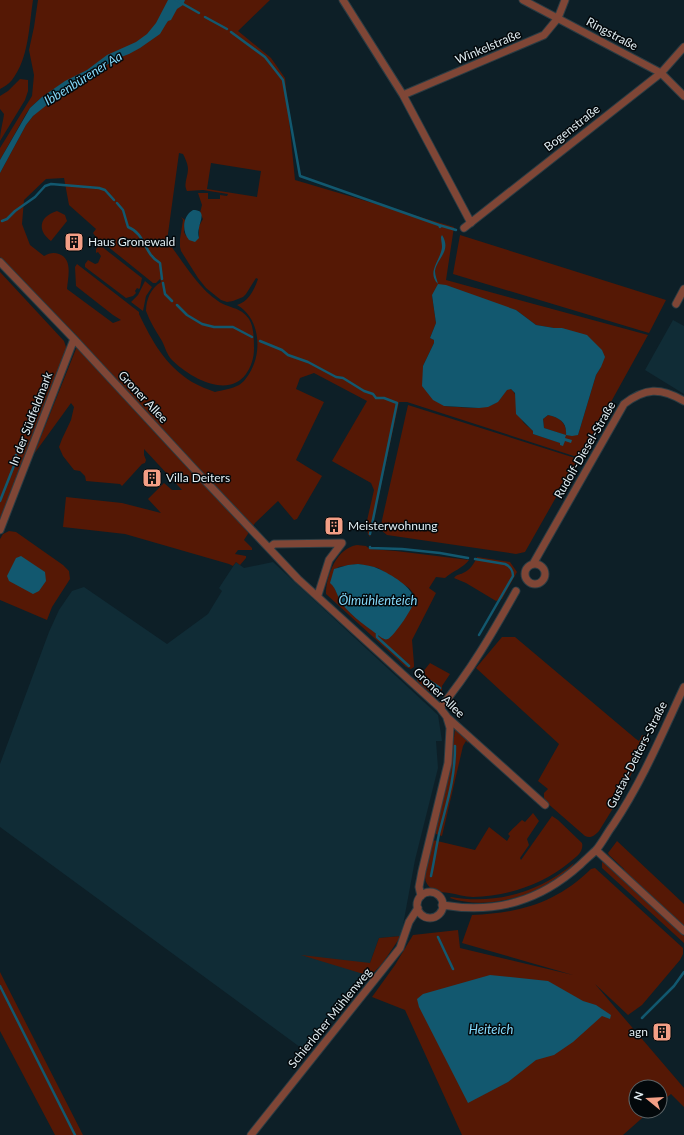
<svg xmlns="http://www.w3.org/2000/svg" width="684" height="1135" viewBox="0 0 684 1135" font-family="Lato,sans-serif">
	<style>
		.built { fill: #102c36 }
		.green { fill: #551805; fill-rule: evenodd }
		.water { fill: #12586f }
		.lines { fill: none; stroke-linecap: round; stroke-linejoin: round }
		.stream { stroke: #12586f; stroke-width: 2.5 }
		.minor-casing { stroke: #2b3c43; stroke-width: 9 }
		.minor { stroke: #7f4636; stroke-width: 7 }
		.labels { text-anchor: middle; stroke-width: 3; stroke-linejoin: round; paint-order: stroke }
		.street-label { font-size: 12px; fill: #e1edf2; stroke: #03080b }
		.poi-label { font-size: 12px; fill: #e1edf2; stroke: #03080b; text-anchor: start }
		.water-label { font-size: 13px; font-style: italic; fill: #84d7f8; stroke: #03080b }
	</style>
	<rect width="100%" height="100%" fill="#0d1f27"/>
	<path class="built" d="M673 320 684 326V394L645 370Z
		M236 562 244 568 273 562 438 715 442 741H436L438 768 415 860 401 936 379 938 370 963 353 988 304 1050 0 827V764L49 632 59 610 72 591 84 587 167 644 208 614 222 591 219 588Z"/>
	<path class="green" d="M0 0H33C29 26 29 58 12 80 9 84 4 87 0 89Z
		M38 0H270L238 31 271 58 285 78 295 180 454 227 446 280 648 335 580 458 407 402H399L370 537 368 534 366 525 374 490 371 483 332 461 367 401 314 373 300 378 296 389 324 402 296 460 322 476 297 519 294 520 278 501 255 523 244 540 252 548V550H238L235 554 246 556V558L240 565 236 562 233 566 229 564 125 534 63 527 66 497 122 503 161 513 148 499 164 483 172 490H182L144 449V455L146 460 145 463 142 464 122 486 120 484 86 481 85 476 80 471 74 470 63 456 59 447 62 439 71 420 74 407 71 403 34 454 80 339 0 257V173L26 125 33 116 41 98 31 107 26 114 0 160V148L32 96 34 75 29 50 34 27ZM179 153 183 154C185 158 188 164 188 169 188 177 183 184 187 191L203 190 228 194 227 196 220 195V199H208V193H198L202 205 200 213 203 219 199 226V238L186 236 184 232 185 220 181 217 183 220 180 239V247L181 251 198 278 206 288 221 300 227 302 233 301 243 297 246 294 256 278 258 279C254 290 249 301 237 305 260 318 263 352 249 374 247 377 243 383 239 385 232 389 222 390 215 392 207 389 199 386 192 382 165 365 152 341 139 314V312L77 264 75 267 76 286 113 315 121 320 113 323 67 289C68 277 73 259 59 254 54 252 49 253 44 256L30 245 22 224 24 200 46 179 64 178 69 205 96 229 93 233 96 237 153 283H156L160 279 161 282C151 288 146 299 146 311 150 322 156 331 162 341 165 347 167 355 172 360 188 376 227 400 246 374 251 367 254 358 254 349 254 340 254 327 249 319 240 306 229 309 218 301 197 287 183 261 167 241ZM211 163 261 171 257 197 207 189ZM432 295 516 310 536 325 554 328H562L601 367 596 375 578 435 566 430C564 420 557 417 548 415L543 419 544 428 565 435 563 445 561 443 533 434V431C530 427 524 425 522 420 516 411 520 397 511 389H507C504 393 501 399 497 402 486 411 459 407 444 406L423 366 434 343V340L430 338 436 323Z
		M20 79 28 80V91L25 100 0 141C0 131 3 123 4 114L0 109V96L8 91Z
		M57 211 65 215 67 221 51 241C36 230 40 216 57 211Z
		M460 235 666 300 649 333 453 274Z
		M101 246 142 278 140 288 139 289 137 288 135 291 136 293 133 296 126 298 85 267V264L88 260 95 264 98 263 101 256 98 252 96 253V249L98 247Z
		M0 272 64 341 67 350 0 519Z
		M145 281 152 287 146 296 143 311 131 302 138 295Z
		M408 405 575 458 576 462 525 552 516 554 387 535 380 529Z
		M9 531 16 532 63 565 69 571 70 579 52 607 47 620 0 600V539L3 534Z
		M357 545 366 546 370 549 396 551 469 560C463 568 453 571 445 578L436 577 429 588 436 593 412 640 414 664V667L411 669 406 667 326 594C326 575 337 548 357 545ZM358 564 378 568 409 588 413 593 414 603 394 632 338 596 334 586 338 567Z
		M477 557 510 562 517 572 502 599 496 601 466 583 454 578C457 574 459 575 463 573 470 570 474 564 477 557Z
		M502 637H515L636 739 639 741 642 735 648 738 623 792 599 831C595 835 591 839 585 836L546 802 544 798V793L548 789 538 781 559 744 476 668Z
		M430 663 450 674 442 686V694C432 696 424 688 417 681L418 678Z
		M455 730H458L469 741 468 743 466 741 463 746 442 836 436 834 435 832 448 780Z
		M533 813 539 821 527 839 529 845 520 858 521 860 552 816 558 820 582 843C584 852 576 857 570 862 542 885 508 896 473 897 465 897 457 894 449 893 440 892 430 891 426 882 422 874 430 848 433 840L475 850 489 827 507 841 510 836 508 834C511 830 518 824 522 820L525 822Z
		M617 841 684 904V927L625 874 624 869 609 855 608 853Z
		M602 862 605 863 684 936V943L602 868Z
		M574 863C571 869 564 874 559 877 530 898 484 910 450 898L451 897C496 905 540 892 574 863Z
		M595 868 683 948V954L680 960 642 1005 628 1015 595 984 684 1088V1107L671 1094 660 1103V1087H636V1111H650L623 1135H462L405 1010 372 997 395 965 413 935 458 930 460 948 573 975 462 943 472 915C520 913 556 903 591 869Z
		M401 936 382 964 370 976 301 955 370 963 379 938Z
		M0 972 6 984 83 1135H55L0 1031Z"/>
	<path class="water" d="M168 0H185L183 5 177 9 171 20 168 21 166 24 160 34 140 48 129 54 116 59 83 80 73 84 33 116 26 125 0 173V160L30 108 42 97 65 81 87 70 107 55 136 42 147 34 156 23Z
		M193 210C207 210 200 220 199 228 198 231 198 235 199 238L195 242 189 240C182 232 182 216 193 210Z
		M442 235C452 251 437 258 435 271 435 275 437 280 438 284L446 285 516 310 536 325 554 328H562L587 335 602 350 605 357 601 367 596 375 578 435 572 436 566 435C567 422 560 418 548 415L543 419 544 428 566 435 565 438 572 440 571 443 565 441 563 446 560 445V443L533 434V431L516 414 515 393 511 389 507 390 498 402 488 407 479 408 444 406 433 400 422 386 423 366 434 343V340L430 338 436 323 432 295 438 284C426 272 441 260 442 247 442 244 441 240 441 237Z
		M21 556 45 572 46 581 39 591 33 594 9 581 7 576 16 558Z
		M358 564C365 565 373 566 379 569 390 574 415 588 414 601 414 607 394 636 388 639 385 640 385 639 382 638 370 629 351 616 342 604 337 597 337 589 330 583L334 569 348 565Z
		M490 975 548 981 583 1001 596 1005 611 1015 610 1019 602 1016 573 1042 554 1055 536 1060 508 1082 468 1103 419 1007 417 999 423 994Z"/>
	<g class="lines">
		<path class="stream" d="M176 0 199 13
			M205 17 227 29
			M231 32 265 57 283 80 300 176 439 225 440 227
			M117 203 123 210 128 227C146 234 143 253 160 263L162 279
			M2 221 7 219 15 211 35 197 45 186 51 184 99 188 105 190 114 200
			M439 225 456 230
			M163 283 165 294 172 301
			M177 305 187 315 202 324 214 327H233L252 337
			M260 341 282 350 288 355 308 362 336 377 343 378 364 391 373 394 376 398H384L397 403 370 534
			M0 501 17 458 16 455
			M370 547V548L402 549 440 553 468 558
			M475 559 505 564C510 566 513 571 513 576L479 635
			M377 634V637L409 666
			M421 675 440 688
			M431 876C434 862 436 848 439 834 447 802 455 780 455 746
			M438 937 453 969
			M0 986 75 1135
			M642 1018 674 986 684 972"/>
		<g class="minor-casing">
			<path id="minor" d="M343 0 403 95 471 223
				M523 0 661 73 684 96
				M403 95 544 35 558 18 565 0
				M464 228 661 73 684 47
				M0 262 74 339 196 471 298 579 440 708 447 717 545 805
				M676 304 684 289
				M0 530 74 339
				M269 548 274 544 342 543 329 560 318 595
				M525 574a10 10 0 1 1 20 0a10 10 0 1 1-20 0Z
				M533 564 624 404C645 388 660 387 684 401
				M440 708C470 672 493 632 516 591
				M596 850 684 931
				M417 905a13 13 0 1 1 26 0a13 13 0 1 1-26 0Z
				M421 896 419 887 422 871 448 763 450 728 447 718
				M442 905C496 914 540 901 580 865 585 860 591 855 596 850 602 843 607 833 613 825 642 782 662 734 684 687
				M251 1135 400 948 409 922 418 908"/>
		</g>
		<use href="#minor" class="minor"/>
	</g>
	<defs>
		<g id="building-square" transform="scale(1)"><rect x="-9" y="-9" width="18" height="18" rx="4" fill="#f39f86" stroke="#03080b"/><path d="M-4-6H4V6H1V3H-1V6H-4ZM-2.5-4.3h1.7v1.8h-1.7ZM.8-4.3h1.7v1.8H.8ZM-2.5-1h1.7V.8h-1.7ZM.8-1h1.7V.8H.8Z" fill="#111"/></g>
	</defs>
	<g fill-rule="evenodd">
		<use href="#building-square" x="74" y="242"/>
		<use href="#building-square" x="152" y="478"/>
		<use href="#building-square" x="334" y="526"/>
		<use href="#building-square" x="662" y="1032"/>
	</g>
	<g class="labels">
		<g class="street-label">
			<text transform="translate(612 34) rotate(28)" y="4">Ringstraße</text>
			<text transform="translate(488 47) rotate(-23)" y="4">Winkelstraße</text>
			<text transform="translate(572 128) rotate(-38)" y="4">Bogenstraße</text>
			<text transform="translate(143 397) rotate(47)" y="4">Groner Allee</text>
			<text transform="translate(31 419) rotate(-69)" y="4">In der Südfeldmark</text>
			<text transform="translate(585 450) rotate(-60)" y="4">Rudolf-Diesel-Straße</text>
			<text transform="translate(439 693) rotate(44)" y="4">Groner Allee</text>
			<text transform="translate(637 755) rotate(-63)" y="4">Gustav-Deiters-Straße</text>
			<text transform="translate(330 1018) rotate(-51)" y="4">Schierloher Mühlenweg</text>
		</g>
		<g class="poi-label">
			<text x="88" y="246">Haus Gronewald</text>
			<text x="166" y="482">Villa Deiters</text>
			<text x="348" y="530">Meisterwohnung</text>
			<text x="648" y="1036" text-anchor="end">agn</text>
		</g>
		<g class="water-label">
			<text transform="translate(83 78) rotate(-32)" y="5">Ibbenbürener Aa</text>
			<text x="378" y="605">Ölmühlenteich</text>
			<text x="491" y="1034">Heiteich</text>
		</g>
	</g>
	<g transform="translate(648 1099) rotate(288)"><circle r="19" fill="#03080b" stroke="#5c6467"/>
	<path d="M0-3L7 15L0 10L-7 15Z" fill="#f39f86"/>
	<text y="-6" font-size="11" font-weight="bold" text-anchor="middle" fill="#e1edf2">N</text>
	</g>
</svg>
